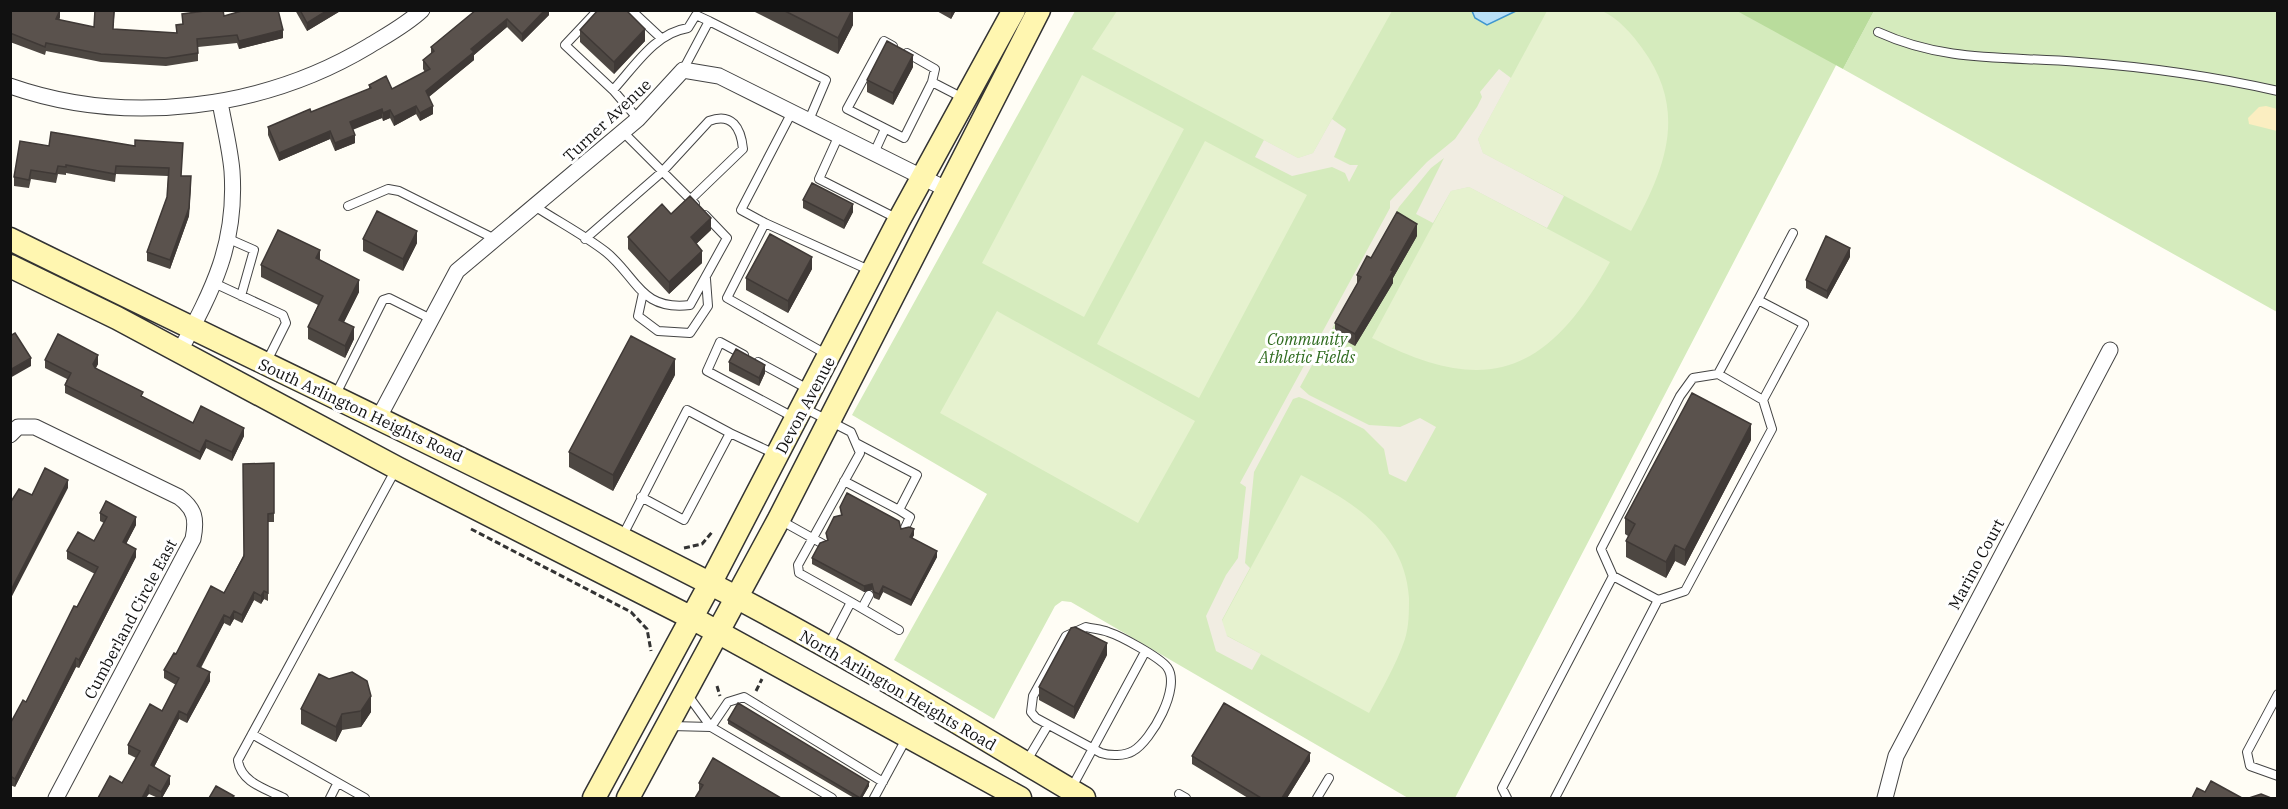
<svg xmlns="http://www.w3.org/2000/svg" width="2288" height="809" viewBox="0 0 2288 809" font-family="'IBM Plex Serif',serif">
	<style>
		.green { fill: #d5ebbd }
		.forest { fill: #b9dc9c }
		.sand { fill: #fbeec1 }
		.pitch { fill: #e6f2cf }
		.plaza { fill: #f1ede2 }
		.water { fill: #b9e0f7; stroke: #3f96cf; stroke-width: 1.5 }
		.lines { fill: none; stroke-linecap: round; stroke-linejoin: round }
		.service-casing { stroke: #444; stroke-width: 10 }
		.minor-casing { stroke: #444; stroke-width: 17 }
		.secondary-casing { stroke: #333; stroke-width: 25 }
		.path { stroke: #333; stroke-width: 3; stroke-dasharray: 6 3; stroke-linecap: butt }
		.service { stroke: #fff; stroke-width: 8 }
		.minor { stroke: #fff; stroke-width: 15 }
		.secondary { stroke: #fff6b0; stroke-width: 22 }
		.wall { fill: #4d4742 }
		.shaded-wall { fill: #3f3936 }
		.building { fill: #5a524d; stroke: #3f3936; stroke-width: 1.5 }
		.labels { text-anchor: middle; stroke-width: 6; stroke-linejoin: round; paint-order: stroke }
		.street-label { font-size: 16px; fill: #111; stroke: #fff }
		.park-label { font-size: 16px; font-style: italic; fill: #2f6b1f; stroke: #fff }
	</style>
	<rect width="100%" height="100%" fill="#fffdf5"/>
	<path class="green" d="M1075 11H1772L1844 50 1455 798H1408L1071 602 1062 601 1055 606 994 719 894 660 987 494 852 415Z
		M1874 11H2277V312L1843 69Z"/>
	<path class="forest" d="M1737 11 1874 10V11L1843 69Z"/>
	<path class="sand" d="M2266 106 2277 109V131L2249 124 2248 118 2259 107Z"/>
	<path class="pitch" d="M1117 11H1392L1313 153 1298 158 1092 49Z
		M1547 11C1563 11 1587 6 1602 11 1618 18 1632 34 1642 48 1689 112 1665 169 1631 231L1483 153 1478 139Z
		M1082 75 1184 129 1084 317 982 263Z
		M1205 141 1307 195 1199 398 1097 344Z
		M1469 187 1610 262C1548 374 1487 398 1372 338L1451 191Z
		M997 311 1195 421 1138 523 940 413Z
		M1301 475C1353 502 1405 533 1409 598 1409 612 1409 626 1405 639 1396 665 1382 689 1369 713L1226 635 1222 621Z"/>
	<path class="plaza" d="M1499 69 1511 78 1478 139 1483 153 1564 196 1547 228 1469 187 1451 191 1433 223 1416 214 1444 158 1431 168 1399 207 1300 387 1309 395 1369 425 1400 427 1420 418 1436 427 1406 482 1389 474 1384 449 1364 429 1307 400 1299 397 1293 399 1254 472 1245 563 1250 568 1222 620 1227 636 1261 654 1252 670 1216 651 1206 616 1226 575 1238 558 1246 487 1240 483 1390 208V201L1427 162 1455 139 1477 107 1482 97 1480 92Z
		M1332 119 1346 129 1334 157 1350 165H1358L1349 182 1345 173 1332 167 1292 176 1255 157 1264 140 1298 158 1313 153Z"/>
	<path class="water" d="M1472 11V10L1516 11 1487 25 1475 18Z"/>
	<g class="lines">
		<g class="service-casing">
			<path id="service" d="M598 10 565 45 613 90
				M631 10 661 38
				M1878 32C1946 63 2007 56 2079 62 2146 67 2212 76 2278 91
				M893 46 884 41 847 109 904 138 932 82 963 98
				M907 53 935 69 932 82
				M683 70 709 21 826 80 809 120
				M638 119 613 90C635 66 655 33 688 28L696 15 709 21
				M623 132 695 204
				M839 135 819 179 898 219
				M874 153 885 129
				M348 206 388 189 399 191 495 239
				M536 207C559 222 584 235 606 252 637 277 640 311 690 305L727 238 705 215
				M765 223 741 210 792 112
				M229 239 254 250 241 296
				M585 239 662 172 709 121C732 112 741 128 743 149L690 200
				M214 283 283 315 286 323 267 361
				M643 293 638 316 658 331 690 333 708 306 706 279
				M1758 300 1793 233
				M826 354 727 298 765 223 869 270
				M744 355 720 342 707 371 795 418
				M758 362 808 389
				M1718 374 1758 300 1804 324 1763 400
				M336 394 383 300 389 298 431 319
				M804 408 851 432 860 453 798 565 799 573 851 602 829 644
				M730 433 775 454
				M844 481 899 510 917 475 856 443
				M899 510 910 517 904 530
				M780 520 823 544
				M623 535 687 410 730 433 684 520 641 497
				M851 602 899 630
				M862 608 869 595
				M1086 627C1093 629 1101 629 1108 632 1121 636 1159 657 1167 667 1182 687 1151 741 1133 751 1125 756 1110 756 1101 753L1036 718 1031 712 1033 696 1066 636Z
				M687 694 711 727 832 798
				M2278 694 2247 752 2250 766 2278 776
				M671 726 711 727
				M711 727 728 702 744 697 883 782
				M252 734 365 798
				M1026 762 1048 725
				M1071 789 1145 652
				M1179 794 1186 798
				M284 798C266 789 240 782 238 760L396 469
				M330 798 337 784
				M874 798 906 739
				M1317 798 1329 778
				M1507 798 1502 788 1613 576
				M1555 798 1658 600 1685 591 1772 429 1763 400 1718 374 1693 378 1680 396 1601 549 1613 576 1658 600"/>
		</g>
		<g class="minor-casing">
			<path id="minor" d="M10 86C127 127 264 109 369 46 387 35 406 25 422 10
				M180 351C213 289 237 244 232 171 230 148 224 125 220 102
				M378 419 457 271 638 119 683 70 719 76 948 190
				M10 435 18 427H35L179 497C195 509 197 519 193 539L56 798
				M1885 798 1896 756 2110 350"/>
		</g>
		<g class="secondary-casing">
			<path id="secondary" d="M10 239C243 354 478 464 709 583 837 649 960 724 1084 798
				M10 266 117 318 397 468 692 618 1020 798
				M594 798 710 584 899 220 1014 10
				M628 798 779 519 1039 10"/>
		</g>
		<path class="path" d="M471 529 631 612 647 629 651 651
			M684 548 702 544 713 531
			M717 686 720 696
			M756 691 762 679"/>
		<use href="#service" class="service"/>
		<use href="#minor" class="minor"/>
		<use href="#secondary" class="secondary"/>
	</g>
	<path class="wall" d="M10 10 60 17 59 20 94 27 95 10H115L113 29 176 33V25L183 24 182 14 224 16 283 38 239 49 237 43 198 47V61L166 66 101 62 46 51 45 55 10 42Z
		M295 10H342L307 31Z
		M476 10H549V15L522 42 507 27 474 55V60L429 97 433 114 420 121 416 114 394 126 390 118 383 121 382 118 352 129 355 143 335 151 330 139 279 161 268 135V127L311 112 369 89V85L392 89 425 72 423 69V60L431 54V47Z
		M751 10H853V25L838 54Z
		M935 10H956L951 19Z
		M580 30 645 41 614 74 580 42Z
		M913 67 893 105 867 92V80Z
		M49 146H135L181 176 191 185 189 216 170 269 147 261V252L167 197 168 176 116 174 115 182 66 173V175L58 174 56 183 31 179 29 188 14 186V177Z
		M803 200 853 212 844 229 803 208Z
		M671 214 711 230 696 244 702 263 669 294 628 249V237Z
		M1417 236 1393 278V283L1355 346 1335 335V323L1357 284V275L1371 258Z
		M363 239 417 243 403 271 363 251Z
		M1850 257 1827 299 1806 288V280Z
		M320 260 359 292 344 322 354 339 345 358 308 339V327L318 305 261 277V265Z
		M812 269 788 313 746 290V278Z
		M45 360 98 364 96 368 143 397 193 423 244 436 232 461 206 448 200 460 65 393V385L67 379 45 368Z
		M729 362 765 373 759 386 729 371Z
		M675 375 613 491 569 467V452Z
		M1751 440 1685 566 1675 561 1666 578 1626 557V541L1628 536 1625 534V518Z
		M274 463V522H268V601L264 599 261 604 254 600 242 623 234 619 230 626 224 623 201 668 210 681 187 723 179 719 154 767 170 784 162 798H158L149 794 122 783 136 758 128 754V745L162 711 176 685 164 678V670L224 593 243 556Z
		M840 507 901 529 914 535 912 538 937 557 911 606 883 592 879 600 874 598 872 590 864 592 812 564V558L827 541 826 533 841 515Z
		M100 513 136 525 126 544 136 557 79 668 76 667 15 787 10 785V724L26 702 95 574 67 559V551L94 541 104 523 100 521Z
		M1107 655 1074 719 1039 700V687Z
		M301 709 371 712 361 727 342 730 336 742 301 724Z
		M728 720 869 786 862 798H854L728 724Z
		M1192 756 1310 761 1287 798H1248L1192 764Z
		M699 783 781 798 699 792Z"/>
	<path class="shaded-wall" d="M60 10V17L56 28V19Z
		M328 10H342L307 31V23Z
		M545 10H549V15L522 42V34Z
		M852 10H853V25L838 54V38Z
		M956 10 951 19V11Z
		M507 19V27L474 55V60L426 99V91L471 49Z
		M645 29V41L614 74V62Z
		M283 30V38L239 49V41Z
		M913 55V67L893 105V93Z
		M416 106V114L394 126V117Z
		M433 106V114L420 121V113Z
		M382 109V118L350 131V122Z
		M390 110V118L383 121V113Z
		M330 131V139L279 161V153Z
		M355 135V143L335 151V143Z
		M191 176 189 216 170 269V260Z
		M853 204V212L844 229V221Z
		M711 218V230L691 249V237Z
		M1417 224V236L1393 278V283L1355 346V334Z
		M417 231V243L403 271V259Z
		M1850 248V257L1827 299V291Z
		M320 250V262L316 258Z
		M702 251V263L669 294V282Z
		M812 257V269L788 313V301Z
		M359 280V292L339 332V320Z
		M354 327V339L345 358V346Z
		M98 355V364L93 372V364Z
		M31 358V366L10 378V370Z
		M675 359V375L613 491V475Z
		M765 365V373L759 386V378Z
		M1751 424V440L1685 566V550Z
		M244 428V436L232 461V452Z
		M206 440V448L200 460V452Z
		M68 480V488L10 600V592Z
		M136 517V525L123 550V542Z
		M914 529V535L910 543V537Z
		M1675 545V561L1666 578V562Z
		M136 549V557L79 668V660Z
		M937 551V557L911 606V600Z
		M872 584V590L864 592V586Z
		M883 586V592L879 600V594Z
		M264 591V599L261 604V596Z
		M254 592V600L242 623V615Z
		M234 611V619L230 626V618Z
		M224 615V623L197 674V666Z
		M1107 643V655L1074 719V707Z
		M76 658V667L15 787V779Z
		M210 672V681L187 723V715Z
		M371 696V712L361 727V711Z
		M179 711V719L151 773V765Z
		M342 714V730L336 742V727Z
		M1310 753V761L1287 798H1282Z
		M170 776V784L162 798H161V792Z
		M869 782V786L862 798H860Z
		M149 785V794L146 798H142Z"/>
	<path class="building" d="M10 10H60L56 19 94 27 95 10H114L113 29 177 33 176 25 183 24 182 14 212 10H223L224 16 245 10H278L283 30 239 41 237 35 197 39 198 53 166 58 101 54 46 43 45 47 10 33Z
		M300 10H328L307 23Z
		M476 10H545L522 34 507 19 471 49 474 52 426 91 433 106 420 113 416 106 394 117 390 110 383 113 382 109 350 122 355 135 335 143 330 131 279 153 268 127 310 109 311 112 371 88 369 85 386 76 392 89 430 69 423 60 434 51 431 47Z
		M598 10H626L645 29 614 62 580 30Z
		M783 10H852L838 38Z
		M887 41 913 55 893 93 867 80Z
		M51 132 135 146V140L183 143 181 176H191L189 208 170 260 147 252 167 197 169 168 116 166 115 174 66 165V167L58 166 56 174 31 170 29 180 14 177 20 141 49 146Z
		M812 183 853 204 844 221 803 200Z
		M690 196 711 218 691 237 702 251 669 282 628 237 662 204 671 214Z
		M377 211 417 231 403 259 363 239Z
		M1397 212 1417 224 1391 270 1393 271 1355 334 1335 323 1361 277 1357 275 1367 256 1371 258Z
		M278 230 320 250 316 258 359 280 339 320 354 327 345 346 308 327 323 296 261 265Z
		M770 234 812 257 788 301 746 278Z
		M1826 236 1850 248 1827 291 1806 280Z
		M15 333 31 358 10 370V336Z
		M58 334 98 355 93 364 95 368 143 392 141 396 193 423 201 406 244 428 232 452 206 440 200 452 65 385 71 373 45 360Z
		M631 336 675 359 613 475 569 452Z
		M736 349 765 365 759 378 729 362Z
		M1692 393 1751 424 1685 550 1675 545 1666 562 1626 541 1635 524 1625 518Z
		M274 463V513L268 514V593L264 591 261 596 254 592 242 615 234 611 230 618 224 615 197 666 210 672 187 715 179 711 151 765 170 776 161 792 149 785 142 798H98L110 776 122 783 140 751 128 745 150 704 162 711 179 678 164 670 174 653 176 654 211 586 224 593 244 556 243 464Z
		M45 468 68 480 10 592V503L19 489 32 495Z
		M847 493 899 521 901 529 909 527 914 529 910 537 937 551 911 600 883 586 879 594 874 592 872 584 864 586 812 558 820 543 828 540 826 533 834 517 842 515 840 507Z
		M106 501 136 517 123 542 136 549 79 660 76 658 15 779 10 776V724L23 700 26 702 74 606 77 607 98 567 67 551 78 532 94 541 107 517 100 513Z
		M1075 627 1107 643 1074 707 1039 687 1071 628Z
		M352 672 367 681 371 696 361 711 342 714 336 727 301 709 319 674 329 679Z
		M738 703 869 782 860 798 728 720Z
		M1224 703 1310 753 1282 798H1261L1192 756Z
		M713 758 781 798H695L703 785 699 783Z
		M2211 781 2242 798H2192L2197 788 2205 792Z
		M216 786 234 796 232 798H209Z
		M2261 794 2271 798H2249Z"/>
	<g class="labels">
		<g class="street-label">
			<text transform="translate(607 120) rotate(-43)" y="6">Turner Avenue</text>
			<text transform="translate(805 405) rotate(-62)" y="6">Devon Avenue</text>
			<text transform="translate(361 410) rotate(25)" y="6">South Arlington Heights Road</text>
			<text transform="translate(1976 564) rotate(-62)" y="6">Marino Court</text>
			<text transform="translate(130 619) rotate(-62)" y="6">Cumberland Circle East</text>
			<text transform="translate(898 690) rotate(30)" y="6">North Arlington Heights Road</text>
		</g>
		<g class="park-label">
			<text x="1307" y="345">Community<tspan x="1307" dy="18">Athletic Fields</tspan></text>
		</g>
	</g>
	<rect width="2288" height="809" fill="none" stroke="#111111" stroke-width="24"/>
</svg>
